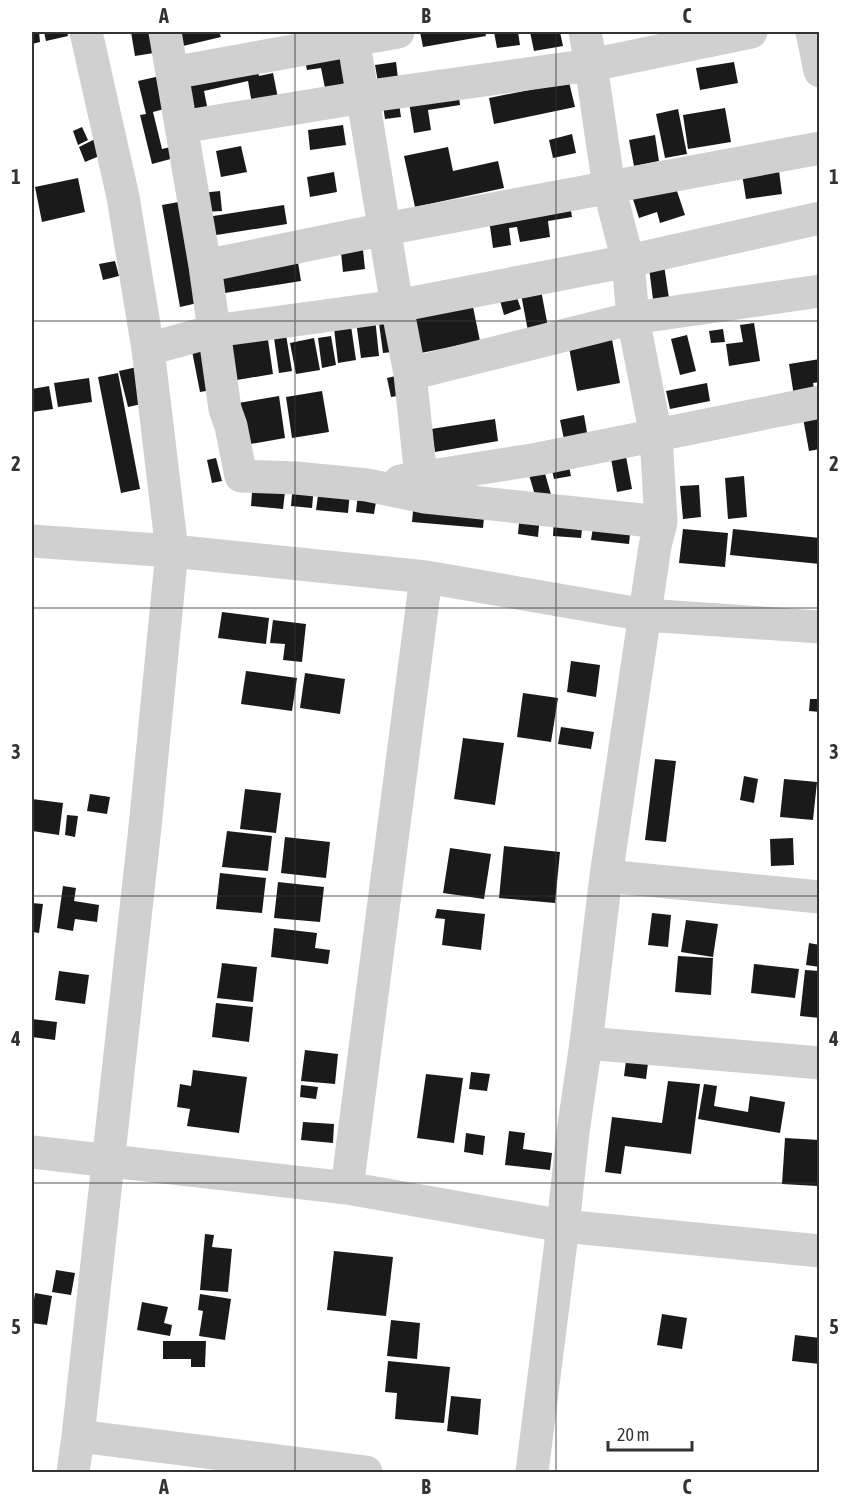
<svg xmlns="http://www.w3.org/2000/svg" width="851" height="1504" viewBox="0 0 851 1504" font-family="'Asap Condensed',sans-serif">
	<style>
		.building { fill: #1a1a1a }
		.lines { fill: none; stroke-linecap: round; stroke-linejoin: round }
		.minor { stroke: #d0d0d0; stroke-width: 33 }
		.grid { fill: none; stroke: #333; stroke-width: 1.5; stroke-opacity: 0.55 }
		.neatline { fill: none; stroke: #333; stroke-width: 2 }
		.grid-label { font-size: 20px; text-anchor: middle; font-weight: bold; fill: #333 }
	</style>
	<rect width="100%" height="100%" fill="#fff"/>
	<path class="building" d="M32 32H39L40 42 32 44Z
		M44 32H67L68 36 46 41Z
		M131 32H156L160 52 135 56Z
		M179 32H219L221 37 183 46Z
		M420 32H485L486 36 423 47Z
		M494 32H518L520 45 497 48Z
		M530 32H560L563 46 534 51Z
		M348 47 355 82 325 88 321 68 307 70 304 56Z
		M396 62 398 78 378 82 375 65Z
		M734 62 738 83 700 90 696 68Z
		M257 66 259 76 273 73 278 98 252 104 248 81 204 91 208 111 187 115 180 82Z
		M160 76 168 108 153 112 162 149 175 146 178 157 152 164 140 115 146 114 138 81Z
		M569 82 575 107 494 124 489 98Z
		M458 89 460 105 428 110 431 130 414 133 408 96Z
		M398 97 401 117 385 119 382 99Z
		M725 108 731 142 688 149 683 115Z
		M678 109 687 154 665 158 656 114Z
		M343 125 346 145 310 150 308 130Z
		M82 127 88 140 78 145 73 131Z
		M572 134 576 153 553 158 549 140Z
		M655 135 659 161 634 166 629 140Z
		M97 138 104 154 85 162 79 147Z
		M241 146 247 172 221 177 216 151Z
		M448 147 453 171 498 161 504 188 415 207 404 156Z
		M778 163 782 194 746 199 741 168Z
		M334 172 337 192 310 197 307 177Z
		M78 178 85 212 42 222 35 187Z
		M673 179 685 215 660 223 657 212 639 218 631 193Z
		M220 191 222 211 203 212 201 193Z
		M569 199 572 217 548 221 550 237 520 242 517 227 509 228 511 245 493 248 488 212Z
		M184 201 202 302 180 307 162 205Z
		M284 205 287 224 210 236 207 217Z
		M362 240 365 269 343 272 340 243Z
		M297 256 301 281 225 293 221 269Z
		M115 261 119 276 103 280 99 264Z
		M664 265 670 305 654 307 649 268Z
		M540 285 548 327 528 331 520 289Z
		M515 292 521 309 504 315 499 297Z
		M472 302 480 341 421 353 413 314Z
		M396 313 401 351 383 353 378 316Z
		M375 318 379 356 361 358 356 321Z
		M754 323 760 361 729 366 726 344 743 342 740 325Z
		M351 326 356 360 338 363 334 328Z
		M285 329 292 371 279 373 273 331Z
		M723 329 725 342 711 343 709 331Z
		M267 333 273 374 231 381 225 340Z
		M611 334 620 383 577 391 568 342Z
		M687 335 696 371 680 375 671 339Z
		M331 336 336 365 322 368 318 338Z
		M314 338 320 370 296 374 290 343Z
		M210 348 218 389 200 392 192 351Z
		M820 359V382L813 383 816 400 795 403 789 364Z
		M137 367 146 403 128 407 119 371Z
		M118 373 140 489 121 493 98 377Z
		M404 374 409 394 391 397 387 378Z
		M89 378 92 402 58 407 54 383Z
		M707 383 710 401 670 409 666 391Z
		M49 386 53 409 32 412V389Z
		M322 391 329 432 292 438 286 397Z
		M279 396 285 438 245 445 238 403Z
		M584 415 589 444 566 449 560 420Z
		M820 415V449L809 451 803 418Z
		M495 419 498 441 435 452 431 429Z
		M625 451 632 489 617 492 610 453Z
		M567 457 571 476 554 479 550 461Z
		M216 458 222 481 212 483 207 460Z
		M544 470 552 498 537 502 529 475Z
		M744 476 747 517 728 519 725 478Z
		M253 479 286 483 283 509 251 506Z
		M293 484 314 486 312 508 291 506Z
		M699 485 701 517 683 519 680 486Z
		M319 488 350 492 348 513 316 510Z
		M358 494 377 496 374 514 356 512Z
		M414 500 485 507 483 528 412 522Z
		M520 512 540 515 538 537 518 534Z
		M554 518 583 521 581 538 553 536Z
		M594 521 631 525 629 544 591 540Z
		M683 529 728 533 725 567 679 563Z
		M733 529 820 538V564L730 555Z
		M222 612 269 618 266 644 218 638Z
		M273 620 306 624 302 662 283 660 285 644 270 643Z
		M571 661 600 665 596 697 567 692Z
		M246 671 297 678 292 711 241 704Z
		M305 673 345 679 340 714 300 708Z
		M523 693 558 698 551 742 517 737Z
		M810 699H820V712L809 711Z
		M561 727 594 732 591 749 558 744Z
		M463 738 504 743 495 805 454 799Z
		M655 759 676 761 666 842 645 840Z
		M744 776 758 779 754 803 740 800Z
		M784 779 817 782 813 820 780 817Z
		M245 789 281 793 276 833 240 829Z
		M90 794 110 797 107 814 87 811Z
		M32 799 63 803 59 835 32 831Z
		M67 815 78 816 75 837 65 835Z
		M227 831 272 836 268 871 222 867Z
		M285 837 330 842 326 878 281 873Z
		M793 838 794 865 771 866 770 839Z
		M504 846 560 852 555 903 499 898Z
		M450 848 491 854 484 899 443 893Z
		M220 873 266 878 262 913 216 909Z
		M278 882 324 887 320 922 274 918Z
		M63 886 76 888 74 901 99 905 97 922 75 919 73 931 57 928Z
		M32 903 43 904 39 933 32 932Z
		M437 909 485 914 481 950 442 945 445 919 435 918Z
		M652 913 671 915 668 947 648 945Z
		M686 920 718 924 713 957 681 952Z
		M274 928 317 933 315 948 330 950 328 964 271 957Z
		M809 943 820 945V967L806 965Z
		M678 956 713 958 711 995 675 992Z
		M222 963 257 967 253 1002 217 998Z
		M754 964 799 969 795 998 751 993Z
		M805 970 820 971V1018L800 1016Z
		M59 971 89 975 85 1004 55 1000Z
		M216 1003 253 1007 249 1042 212 1037Z
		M32 1019 57 1022 55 1040 32 1037Z
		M305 1050 338 1054 335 1084 301 1081Z
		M627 1053 649 1055 646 1079 624 1076Z
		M193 1070 247 1077 239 1133 187 1126 190 1109 177 1107 180 1084 191 1086Z
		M471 1072 490 1074 487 1091 469 1089Z
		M426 1074 463 1078 454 1143 417 1138Z
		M668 1081 700 1084 691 1154 625 1146 621 1174 605 1172 612 1117 662 1123Z
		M704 1084 717 1086 714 1106 748 1112 750 1096 785 1102 780 1133 698 1119Z
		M301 1085 318 1087 316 1099 300 1097Z
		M303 1122 334 1124 333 1143 301 1140Z
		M509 1131 525 1133 523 1149 552 1153 550 1170 505 1165Z
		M466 1133 485 1136 483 1155 464 1152Z
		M785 1138 820 1140 818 1186 782 1184Z
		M205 1234 214 1235 212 1247 232 1249 228 1292 200 1290Z
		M334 1251 393 1257 386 1316 327 1310Z
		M56 1270 75 1273 71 1295 52 1292Z
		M35 1293 52 1296 47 1325 32 1323V1312Z
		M200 1294 231 1299 225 1340 199 1336 203 1311 198 1310Z
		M142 1302 168 1307 164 1323 172 1325 170 1336 137 1330Z
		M662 1314 687 1318 682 1349 657 1345Z
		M391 1320 420 1323 417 1359 387 1356Z
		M795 1335 820 1338V1364L792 1361Z
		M163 1341H206L205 1367H191V1359H163Z
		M388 1361 450 1367 444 1423 395 1419 397 1393 385 1392Z
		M451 1396 481 1399 478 1435 447 1431Z"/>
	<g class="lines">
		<path class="minor" d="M86 32 123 197 148 349 172 551 426 577 645 615 820 627
			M165 32 205 266 225 409 231 426 241 476 296 478 367 485 425 497 661 522
			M352 32 397 306 410 374 421 477 425 497
			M812 32 820 71
			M172 73 398 32
			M181 127 363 97 591 65 751 32
			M205 266 385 229 820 148
			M148 349 214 331 397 306 628 261 820 218
			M410 374 633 318 820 291
			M400 481 538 459 820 402
			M32 541 172 551 145 827 78 1436 73 1472
			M606 876 820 897
			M586 1043 820 1063
			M32 1152 347 1188 563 1226 820 1251
			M347 1188 426 577
			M78 1436 366 1472
			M532 1472 563 1226 573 1132 586 1043 606 876 655 546 661 522 656 436 633 318 628 261 609 188 591 65 585 32"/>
	</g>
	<path class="grid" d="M295 32V1472M556 32V1472M32 321H820M32 608H820M32 896H820M32 1183H820"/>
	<rect width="851" height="1504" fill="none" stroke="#ffffff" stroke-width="66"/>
	<path d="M608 1441v9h84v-9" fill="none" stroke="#333333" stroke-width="3"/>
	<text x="617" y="1441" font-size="18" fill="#333333" stroke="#ffffff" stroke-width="4.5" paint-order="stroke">20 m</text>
	<rect x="33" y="33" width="785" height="1438" class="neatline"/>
	<g class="grid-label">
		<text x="164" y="23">A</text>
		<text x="426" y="23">B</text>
		<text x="687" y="23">C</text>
		<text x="16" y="184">1</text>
		<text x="834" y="184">1</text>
		<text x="16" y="471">2</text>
		<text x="834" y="471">2</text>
		<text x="16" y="759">3</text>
		<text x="834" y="759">3</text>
		<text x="16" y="1046">4</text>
		<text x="834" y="1046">4</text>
		<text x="16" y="1334">5</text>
		<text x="834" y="1334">5</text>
		<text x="164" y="1494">A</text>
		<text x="426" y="1494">B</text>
		<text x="687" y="1494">C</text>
	</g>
</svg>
